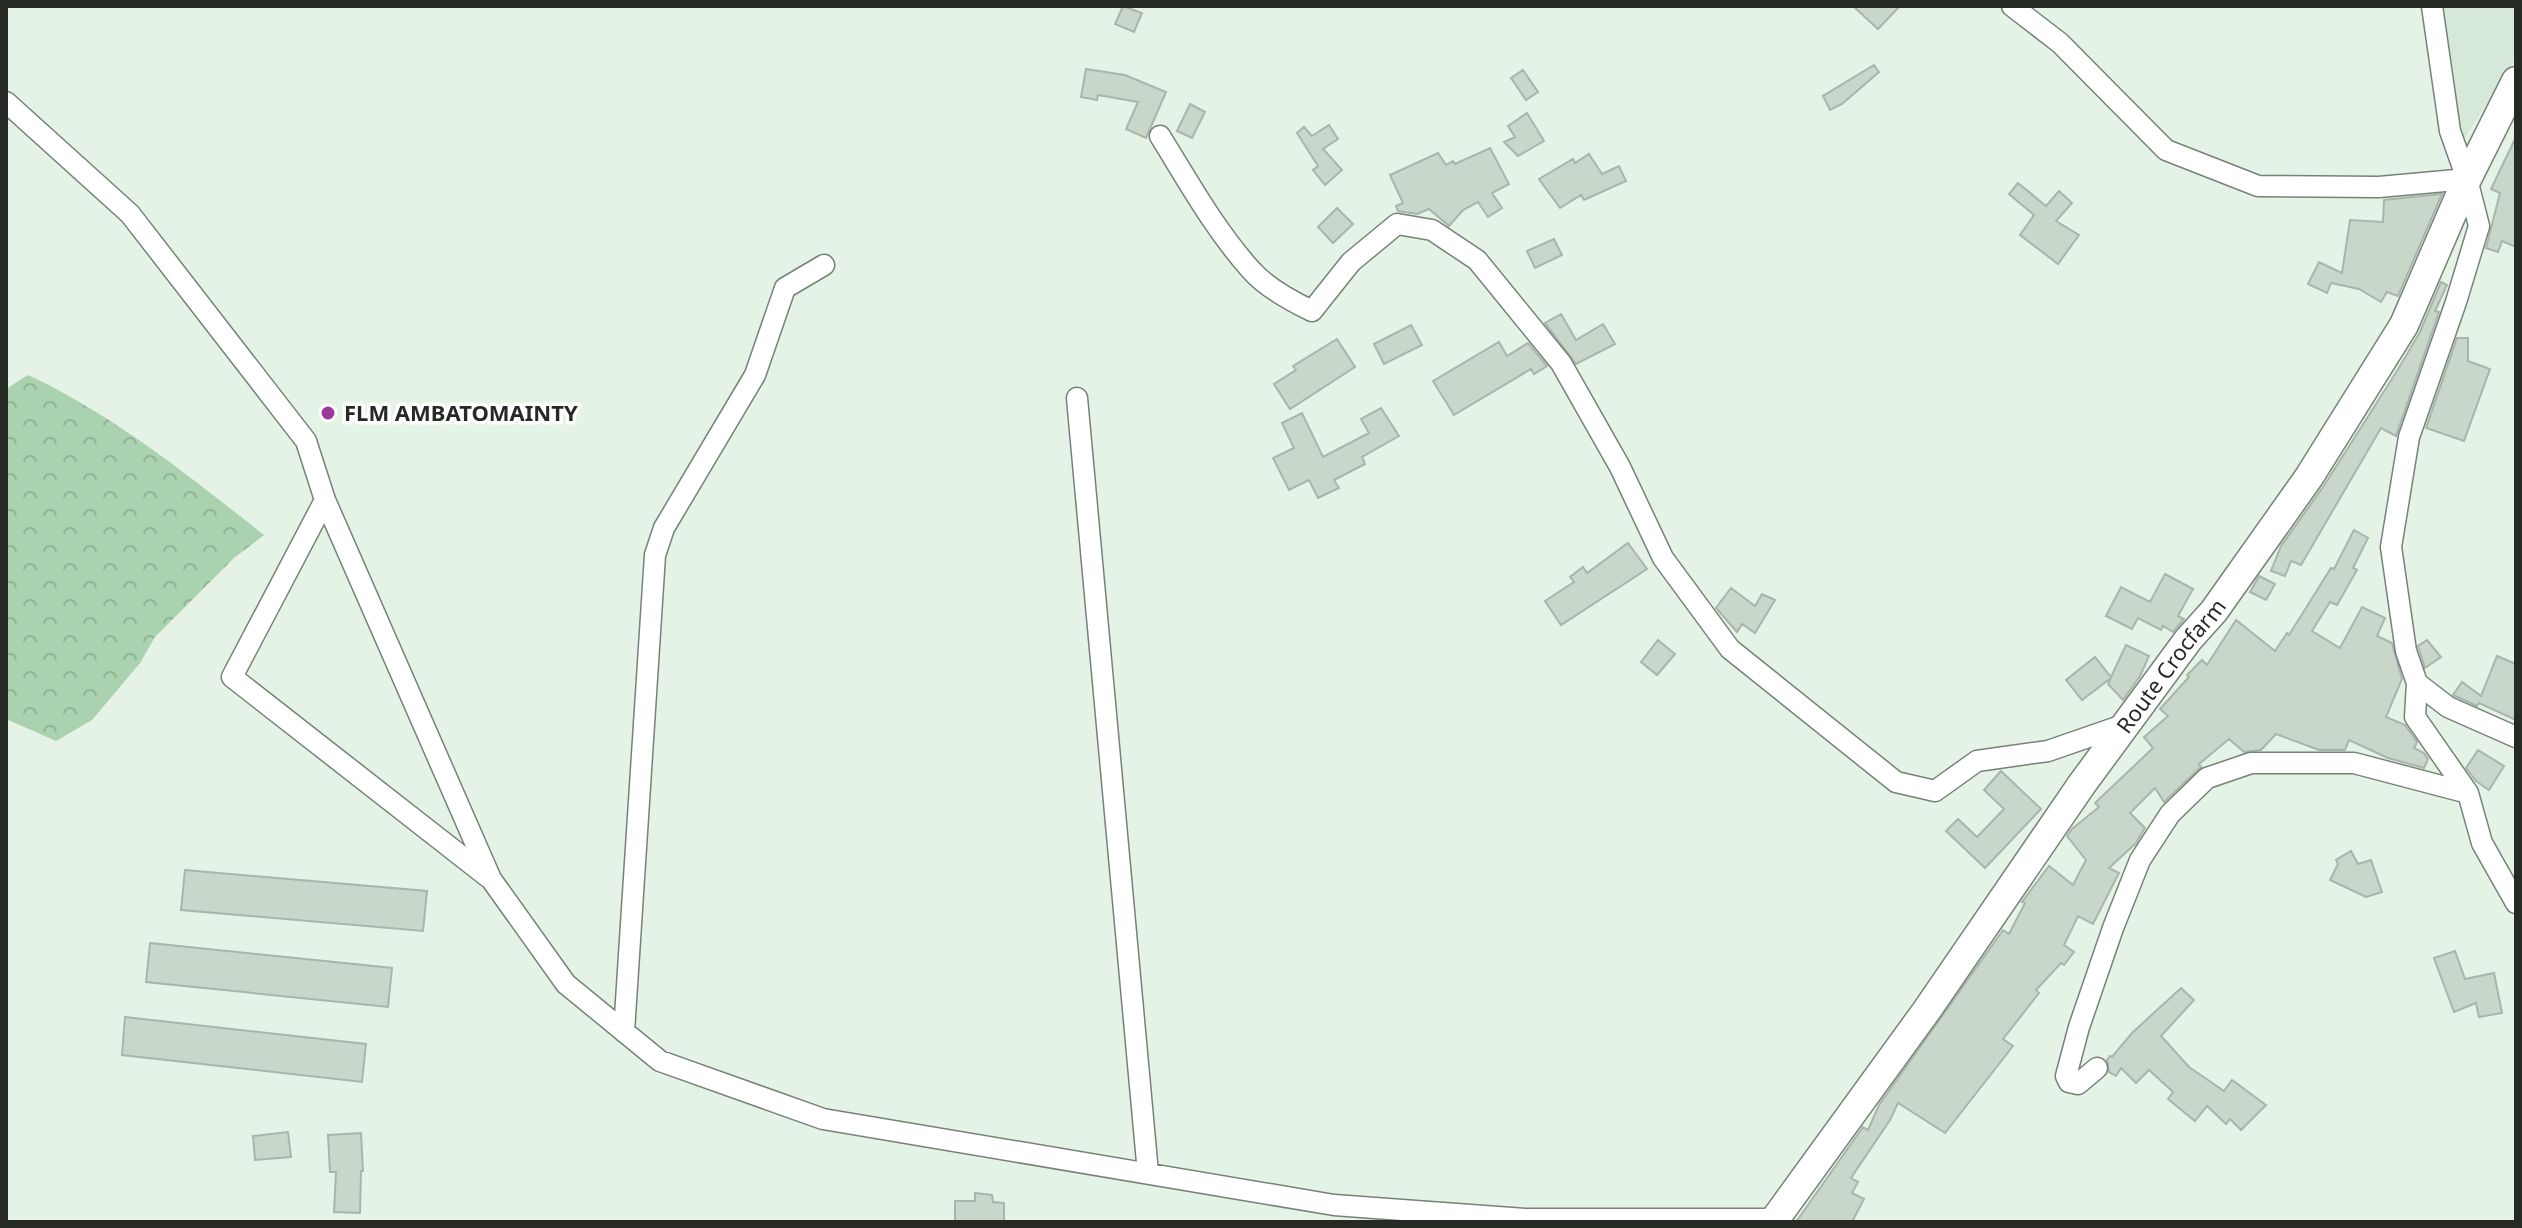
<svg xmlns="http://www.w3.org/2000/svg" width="2522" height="1228" viewBox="0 0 2522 1228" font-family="'Noto Sans',sans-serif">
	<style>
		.built { fill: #d6e9d8 }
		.forest { fill: url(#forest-crowns) }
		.building { fill: #c9d6ca; stroke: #a9b5aa; stroke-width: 2 }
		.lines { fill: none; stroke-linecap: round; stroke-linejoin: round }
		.street-casing { stroke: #768277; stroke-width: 23 }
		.secondary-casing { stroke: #768277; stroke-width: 31 }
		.street { stroke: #fff; stroke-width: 20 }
		.secondary { stroke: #fff; stroke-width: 28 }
		.poi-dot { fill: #9d389d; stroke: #fff; stroke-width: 3 }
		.labels { text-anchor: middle; stroke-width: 7; stroke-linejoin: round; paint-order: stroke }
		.poi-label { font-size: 22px; font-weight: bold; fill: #252a25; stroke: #fff; text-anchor: start }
		.street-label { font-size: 22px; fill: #252a25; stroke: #fff }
	</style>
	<defs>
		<pattern id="forest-crowns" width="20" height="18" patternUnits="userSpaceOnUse" patternTransform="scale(2)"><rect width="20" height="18" fill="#aad2ae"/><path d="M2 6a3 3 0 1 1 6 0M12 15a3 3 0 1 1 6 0" fill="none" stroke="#92b496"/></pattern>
	</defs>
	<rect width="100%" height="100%" fill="#e5f2e6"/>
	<path class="built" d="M2441 6H2516V58L2465 138 2457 135Z"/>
	<path class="forest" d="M28 375C114 415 190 477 264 535L234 558 155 637 140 663 92 720 56 741 6 719V389Z"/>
	<path class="building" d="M1123 6 1142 13 1134 32 1115 24Z
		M1853 6H1900L1878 29Z
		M1874 65 1879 72 1842 104 1830 110 1823 96Z
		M1086 69 1125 75 1166 92 1146 138 1126 129 1138 102 1098 95 1097 100 1081 97Z
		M1523 70 1538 92 1526 100 1511 78Z
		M1190 104 1205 112 1192 138 1177 131Z
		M1527 113 1544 141 1518 156 1504 142 1515 137 1508 126Z
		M1329 125 1338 139 1323 149 1342 170 1325 185 1313 170 1318 166 1297 133 1304 127 1312 136Z
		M2516 137V247L2502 241 2498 252 2486 248 2500 193 2491 189Z
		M1490 148 1509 184 1492 193 1502 208 1488 217 1478 202 1463 210 1449 226 1429 209 1417 214 1398 211 1396 206 1403 203 1390 175 1438 153 1446 165 1453 161 1455 164Z
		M1589 154 1602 174 1619 166 1626 181 1584 200 1581 195 1560 208 1539 179 1573 159 1575 163Z
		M2018 183 2046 206 2059 191 2072 203 2056 221 2079 235 2058 264 2020 235 2034 215 2009 194Z
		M2442 194 2398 296 2387 292 2381 302 2359 289 2331 283 2327 293 2308 284 2319 262 2342 273 2350 220 2383 222 2384 200Z
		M1337 208 1353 224 1333 243 1318 227Z
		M1554 239 1562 255 1535 268 1527 251Z
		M2441 282 2447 285 2435 311 2439 312 2396 436 2381 428 2301 565 2291 561 2285 576 2271 571 2281 546 2323 487 2397 371 2420 332Z
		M1561 314 1576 340 1603 324 1615 344 1576 364 1545 323Z
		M1411 325 1422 345 1384 364 1374 344Z
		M2457 338H2468V361L2490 369 2464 441 2426 428Z
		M1337 339 1355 367 1290 409 1274 384 1296 370 1293 366Z
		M1499 342 1507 356 1528 343 1547 366 1534 374 1531 369 1454 415 1433 381Z
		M1381 408 1399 436 1362 457 1365 464 1334 480 1339 488 1318 498 1309 480 1289 490 1273 458 1294 448 1282 423 1302 413 1323 457 1369 433 1361 419Z
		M2354 530 2368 538 2353 568 2357 570 2337 605 2330 602 2312 631 2340 648 2362 607 2385 618 2377 636 2392 643 2402 679 2386 717 2405 725 2417 742 2414 748 2424 753 2428 759 2424 768 2388 758 2349 740 2345 750H2319L2276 734 2261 750 2244 752 2229 739 2199 764 2201 767 2164 802 2155 788 2130 813 2145 828 2136 843 2109 868 2119 873 2093 924 2078 916 2064 945 2074 952 2064 965 2061 963 2036 990 2039 993 2003 1039 2013 1046 1945 1133 1898 1103 1890 1120 1851 1178 1858 1182 1852 1193 1864 1199 1852 1222H1796L1863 1127 1868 1130 1879 1105 2003 930 2009 934 2025 903 2022 902 2049 866 2073 885 2086 860 2067 836 2072 829 2099 807 2095 803 2153 748 2144 737 2168 716 2160 709 2189 677 2187 675 2202 660 2207 665 2236 620 2275 651 2287 633 2289 635 2331 568 2334 569Z
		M1628 543 1647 569 1561 625 1545 601 1574 582 1570 577 1583 567 1587 573Z
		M2165 574 2193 589 2178 616 2184 619 2173 632 2163 626 2161 630 2138 618 2132 629 2106 616 2121 587 2150 602Z
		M2259 576 2275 584 2266 600 2250 592Z
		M1731 588 1755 606 1762 594 1775 600 1755 633 1742 624 1737 632 1716 608Z
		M1658 640 1675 654 1657 675 1641 662Z
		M2427 640 2441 657 2425 668 2418 646Z
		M2126 645 2149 656 2140 676 2123 700 2108 684 2111 678 2082 700 2066 680 2095 657 2111 677Z
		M2497 656 2516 664V720L2479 703 2477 706 2453 695 2462 682 2481 696Z
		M2478 750 2504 766 2489 790 2476 781 2466 768Z
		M2001 771 2041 809 1985 868 1946 831 1958 819 1977 837 2004 809 1984 790Z
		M2351 851 2358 864 2371 860 2382 892 2366 897 2330 880 2338 864 2336 860Z
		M185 870 427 891 423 931 181 910Z
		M150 943 392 968 388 1007 146 982Z
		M2455 951 2465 979 2494 973 2502 1013 2479 1017 2476 1003 2454 1012 2434 958Z
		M2181 988 2194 1000 2161 1036 2189 1067 2224 1091 2232 1080 2266 1105 2241 1130 2230 1119 2226 1124 2207 1106 2195 1121 2168 1099 2173 1092 2149 1070 2136 1083 2121 1068 2116 1076 2109 1072 2107 1060 2110 1056 2112 1057 2132 1033Z
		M125 1017 366 1044 362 1082 122 1055Z
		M288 1132 291 1157 255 1160 253 1136Z
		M361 1133 363 1171H361L360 1213 334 1212 336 1172H330L328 1135Z
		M975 1193 992 1195 993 1202 1004 1203V1222H955V1201H975Z"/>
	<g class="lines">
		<g class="street-casing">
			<path id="street" d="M2012 6 2060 43 2166 150 2258 186 2379 187 2467 179
				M2432 6 2450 131 2467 179 2479 226 2456 302 2409 437 2391 547 2406 651 2417 683 2415 717 2468 793 2482 843 2516 903
				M6 102 130 214 306 441 325 500 491 879 566 984 660 1061 823 1119 1334 1205 1525 1219H1775
				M1160 136C1188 181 1215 230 1251 270 1266 287 1291 301 1312 311L1351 262 1397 224 1432 230 1477 260 1561 363 1620 467 1663 558 1730 649 1896 782 1935 791 1977 761 2048 751 2126 724
				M1077 398 1148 1173
				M325 500 232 677 488 877
				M2417 683 2448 707 2516 737
				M624 1032 655 555 664 528 755 375 785 288 824 265
				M2097 1068 2078 1084 2069 1082 2066 1076 2079 1027 2113 928 2140 860 2170 814 2207 778 2251 763H2354L2468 793"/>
		</g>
		<g class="secondary-casing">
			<g id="secondary">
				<path id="s1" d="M1773 1222 1927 1010 2082 784 2188 640 2214 611 2309 477 2404 325 2467 179 2516 81"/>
			</g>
		</g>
		<use href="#street" class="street"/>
		<use href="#secondary" class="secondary"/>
	</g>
	<circle class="poi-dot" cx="328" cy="413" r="8"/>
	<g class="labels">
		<g class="poi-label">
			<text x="344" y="421">FLM AMBATOMAINTY</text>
		</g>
		<g class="street-label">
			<text dy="8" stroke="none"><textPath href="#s1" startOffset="684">Route Crocfarm</textPath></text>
		</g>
	</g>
	<rect width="2522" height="1228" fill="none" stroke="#252a25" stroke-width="16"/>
</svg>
